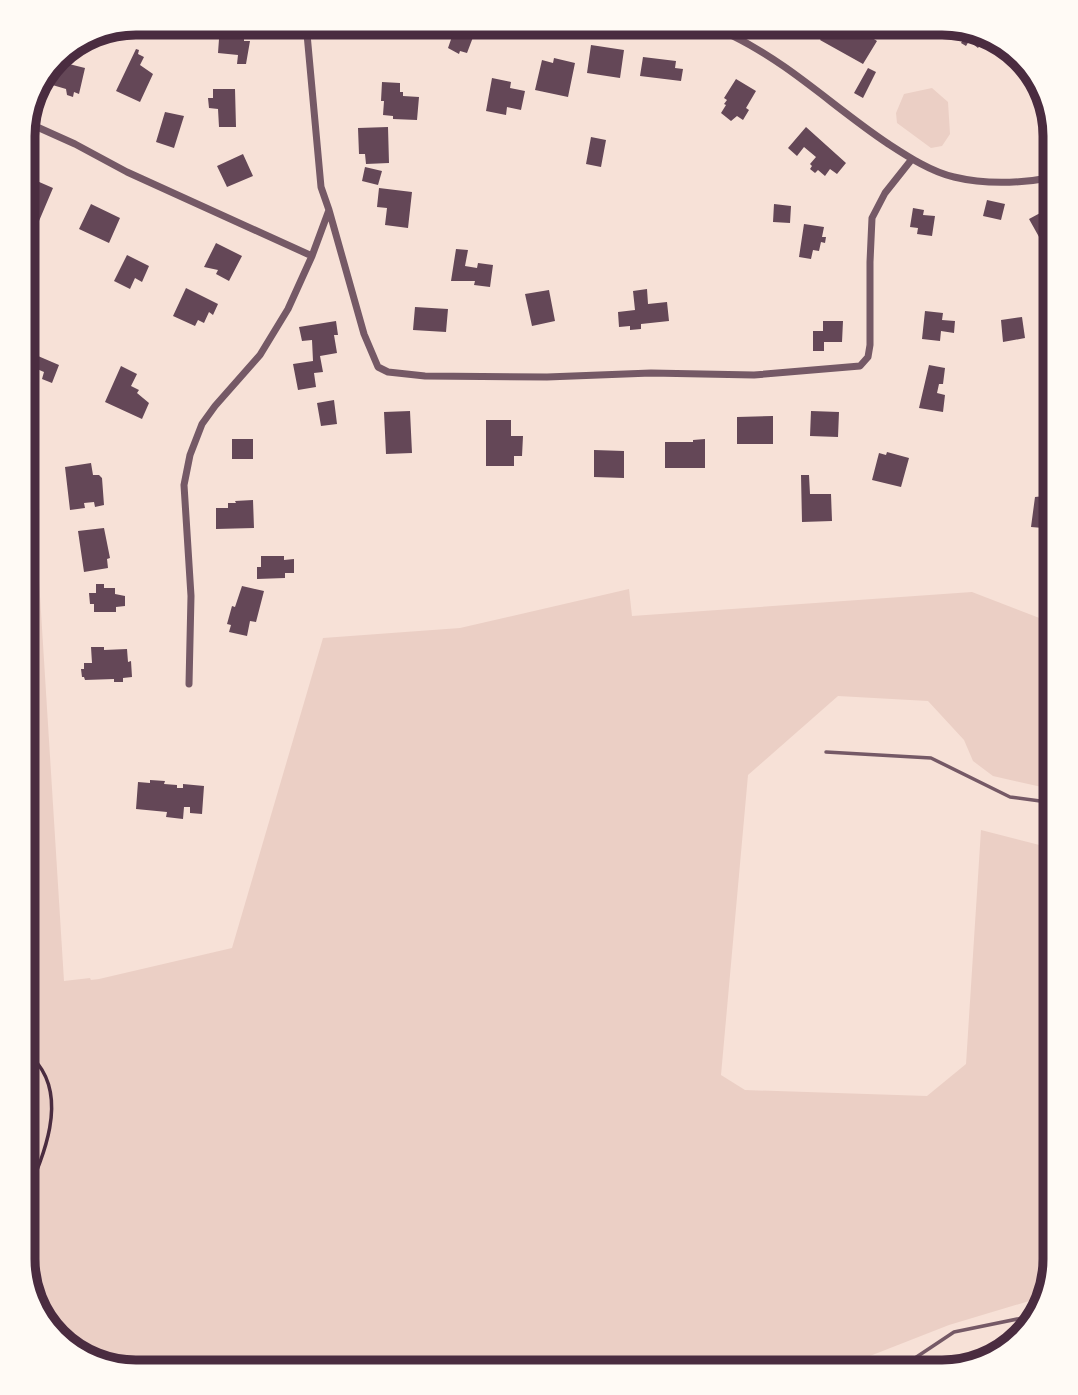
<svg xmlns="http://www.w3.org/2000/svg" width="1078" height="1395" viewBox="0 0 1078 1395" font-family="'Roboto Condensed',sans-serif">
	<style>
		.green { fill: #ebcfc5 }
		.building { fill: #644757 }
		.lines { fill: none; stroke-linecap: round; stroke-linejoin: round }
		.path { stroke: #4a2c40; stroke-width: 3.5 }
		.service { stroke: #755966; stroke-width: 3.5 }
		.minor { stroke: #755966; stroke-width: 7 }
		.rim { fill: none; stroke: #4a2c40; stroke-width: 9 }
	</style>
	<rect width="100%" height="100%" fill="#f7e1d7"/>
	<path class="green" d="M932 88 948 102 950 134 942 146 931 148 897 123 896 113 904 94Z
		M23 323 64 981 90 978 91 980 99 979 232 948 323 638 460 628 629 589 632 616 972 592 1055 624V790L993 776 973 761 964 740 928 701 838 696 748 775 721 1075 745 1090 927 1096 966 1064 981 830 1055 849V1260L1046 1296 949 1325 829 1372H129L79 1357 42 1322 23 1259Z"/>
	<path class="building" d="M136 23H162L157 33Z
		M830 23H849L877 41 863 64 820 40Z
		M220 25 234 26 233 37H244V41H250L246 64H237L238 55 218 53Z
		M456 25 475 32 467 53 460 51 459 54 448 48Z
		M963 27 980 32 986 37 978 48 969 41 966 46 961 43 964 38 958 34Z
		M591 45 624 50 620 78 587 73Z
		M136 49 139 50 138 54 144 57 140 65 153 74 140 102 116 91Z
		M59 54 66 56 65 63 85 68 79 94 74 92 73 97 67 95 66 89 49 84Z
		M643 57 676 61 675 68 683 69 681 81 640 76Z
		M554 58 575 63 568 97 535 90 542 60 553 63Z
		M868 68 876 72 863 98 854 93Z
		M492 78 511 82 510 88 525 91 521 110 507 107 506 115 486 111Z
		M736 79 756 91 746 108 749 110 743 120 737 116 731 121 721 113 726 105 724 104 727 100 724 98Z
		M382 82 400 83V92H403V96L419 97 417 120 393 119V116L383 115 384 101H381Z
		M213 89H235L236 127H219L218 109 209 108 208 98H213Z
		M165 112 184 116 174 148 156 142Z
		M388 127 389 163 366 164 365 154H359L358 128Z
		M806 127 846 163 837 174 830 169 825 176 818 170 815 173 810 169 812 166 810 164 816 157 804 147 797 156 788 148Z
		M591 137 606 140 601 167 586 164Z
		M243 154 253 176 227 187 217 166Z
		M365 167 382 171 378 185 362 181Z
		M30 178 53 188 39 221 23 215V195Z
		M379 188 412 192 408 228 385 225 387 208 377 207Z
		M987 200 1005 204 1001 220 983 216Z
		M91 204 120 218 109 243 79 229Z
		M774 204 791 206 790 223 773 222Z
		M1055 205V249L1048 253 1029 219Z
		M913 208 924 210 923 215 935 216 932 236 917 234 918 228 910 227Z
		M804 224 824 227 822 237H826L825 243 821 242 819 251 813 250 811 259 799 257Z
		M216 243 242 256 229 281 216 274 218 270 204 267Z
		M456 249 468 250 465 266 477 268 478 263 493 265 490 287 474 285 475 281H451Z
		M127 255 149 266 142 282 135 278 130 289 114 281Z
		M186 288 218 304 213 315 209 312 204 323 198 320 195 326 173 316Z
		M647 289 648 304 667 302 669 321 641 324V329L630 330V326L619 327 618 312 635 310 633 291Z
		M549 290 555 321 532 326 525 294Z
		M415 307 448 309 446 332 413 330Z
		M925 311 943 313 942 320 955 321 954 333 941 331 940 341 922 339Z
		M1022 317 1025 338 1003 342 1001 320Z
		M336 321 338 335H334L337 353 320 356 323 372 314 373 316 387 298 390 293 364 313 361 312 340 302 341 299 327Z
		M823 321H843L842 342H824V351H813V331H823Z
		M38 356 59 365 52 383 42 379 44 372 30 366 34 357Z
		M929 365 945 368 943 384H939L937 393 945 395 943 412 919 408Z
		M121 366 137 374 131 386 139 390 137 393 149 403 142 419 105 402Z
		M334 400 337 424 321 426 317 403Z
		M410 411 412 453 386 454 384 412Z
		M811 411 839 412 838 437 810 436Z
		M773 416V444H737V417Z
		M486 420H511V436H523L522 456H514V466H486Z
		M232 439H253V459H232Z
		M705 439V468H665V442H693V440Z
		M594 450 624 451V478L594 477Z
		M887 452 909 458 901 487 872 480 879 453 886 455Z
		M91 463 93 475H99L102 478 104 505 95 507 94 502 84 503 85 508 70 510 65 467Z
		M801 475H809L810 494H831L832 521 802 522Z
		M1055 495V541L1042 540 1043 528 1031 527 1035 497Z
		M253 500 254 528 216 529V508H228V503H236L235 501Z
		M104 528 110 558 107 559 108 568 84 572 78 531Z
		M261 556H284V560L294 559V573H285V578L257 579V567H261Z
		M96 584H104V588H115V594L125 596V606L116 607V612H94V604H90L89 593H96Z
		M242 586 264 591 256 622 250 621 247 636 229 632 231 625 227 624 232 606 235 607Z
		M91 647H104V650L127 649 128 662 131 661 132 677 123 678V682H114V679L85 680 84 677H82L81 669H84V663H92Z
		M150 780 165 781 164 784 177 785V788H183V784L204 786 202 814 190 813V807H184L183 819 166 817 167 812 136 809 138 782 150 783Z
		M944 1366H960L961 1367 944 1372Z"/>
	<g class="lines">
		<path class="path" d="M23 1204C40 1163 69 1104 38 1064 33 1057 30 1051 23 1049"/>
		<path class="service" d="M826 752 931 758 1010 797 1055 803
			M1032 1324V1316L1041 1314
			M912 1360 919 1372
			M878 1372 912 1360 954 1332 1032 1316"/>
		<path class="minor" d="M682 23C698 26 718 29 733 36 790 64 836 109 887 143 907 156 931 172 954 177 987 185 1023 183 1055 177
			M26 122 75 144 127 172 312 256
			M329 210 364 334 378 367 388 372 425 376 547 377 651 373 754 375 860 366 868 357 870 345V262L872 218 885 193 912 159
			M189 684 191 596 184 485 190 455 202 424 215 406 260 355 288 309 312 256 329 210 321 187 306 23"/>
	</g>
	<path d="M0 0H1078V1395H0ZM136 35H942A101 101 0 0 1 1043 136V1259A101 101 0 0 1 942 1360H136A101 101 0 0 1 35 1259V136A101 101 0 0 1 136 35Z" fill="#fffaf5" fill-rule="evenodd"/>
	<path class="rim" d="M136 35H942A101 101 0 0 1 1043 136V1259A101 101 0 0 1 942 1360H136A101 101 0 0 1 35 1259V136A101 101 0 0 1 136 35Z"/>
</svg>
